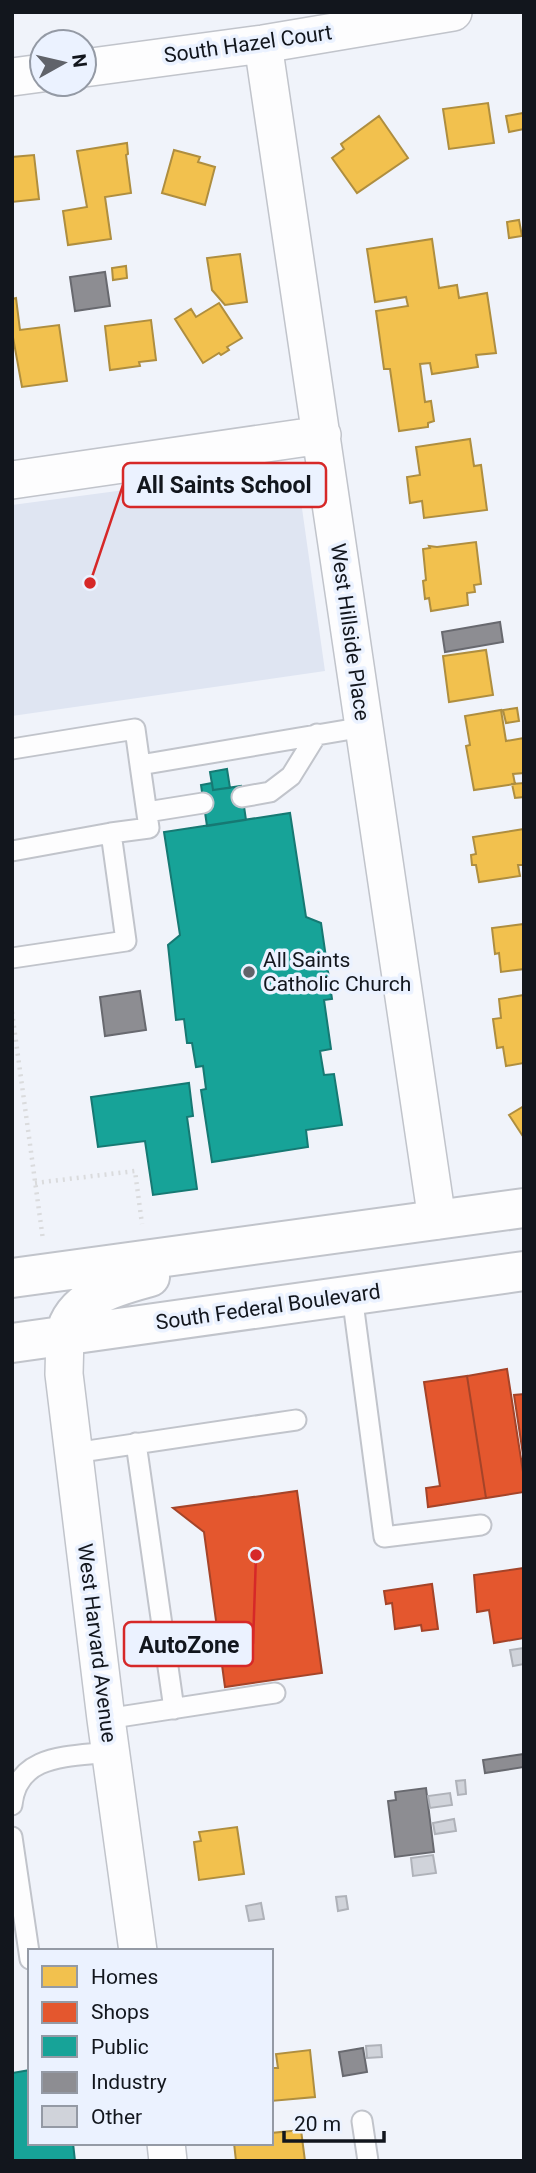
<svg xmlns="http://www.w3.org/2000/svg" width="536" height="2173" viewBox="0 0 536 2173" font-family="Roboto,sans-serif">
	<style>
		.built { fill: #dfe5f2 }
		.homes { fill: #f2c14e; stroke: #af8e3f; stroke-width: 2 }
		.shops { fill: #e4572e; stroke: #a54429; stroke-width: 2 }
		.public { fill: #17a398; stroke: #167973; stroke-width: 2 }
		.industry { fill: #8d8d92; stroke: #68696f; stroke-width: 2 }
		.building { fill: #d0d3da; stroke: #afb2b9; stroke-width: 2 }
		.lines { fill: none; stroke-linecap: round; stroke-linejoin: round }
		.service-casing { stroke: #c1c4cb; stroke-width: 23 }
		.minor-casing { stroke: #c1c4cb; stroke-width: 40 }
		.primary-casing { stroke: #c1c4cb; stroke-width: 42 }
		.path { stroke: #dadbdd; stroke-width: 4.5; stroke-dasharray: 2 5; stroke-linecap: butt }
		.service { stroke: #fdfdfe; stroke-width: 19 }
		.minor { stroke: #fdfdfe; stroke-width: 37 }
		.primary { stroke: #fdfdfe; stroke-width: 38 }
		.poi-dot { fill: #60636a; stroke: #ebf2ff; stroke-width: 2.5 }
		.labels { text-anchor: middle; stroke-width: 7; stroke-linejoin: round; paint-order: stroke }
		.street-label { font-size: 21px; fill: #12161d; stroke: #ebf2ff }
		.poi-label { font-size: 21px; fill: #12161d; stroke: #ebf2ff; text-anchor: start }
		.leader { fill: none; stroke: #d62828; stroke-width: 2.5 }
		.callout-dot { fill: #d62828; stroke: #ebf2ff; stroke-width: 2.5 }
		.callout { fill: #ebf2ff; stroke: #d62828; stroke-width: 2.5 }
		.callout-label { font-size: 23px; text-anchor: middle; font-weight: bold; fill: #12161d }
	</style>
	<rect width="100%" height="100%" fill="#f0f3fa"/>
	<path class="built" d="M282 469 298 480 325 671 12 716V505Z"/>
	<path class="homes" d="M488 103 494 143 449 149 443 109Z
		M523 113 524 129 509 132 506 116Z
		M379 116 408 158 357 193 332 158 344 149 341 144Z
		M127 143 128 154 126 155 131 193 105 197 111 239 68 245 63 211 87 207 77 151Z
		M174 150 200 157 198 162 215 167 205 205 162 193Z
		M34 155 39 199 12 202V157Z
		M519 220 522 236 509 238 507 222Z
		M432 239 439 288 457 285 459 298 487 293 496 353 476 355 478 367 432 374 430 363 420 364 425 402 431 401 434 421 428 423V427L399 431 390 369H384L376 311 408 306 406 297 375 302 367 249Z
		M240 254 247 302 225 305 212 290 207 258Z
		M126 266 127 278 113 280 112 268Z
		M16 298 20 330 59 325 67 381 22 387 12 332V299Z
		M219 303 242 338 227 347 229 350 221 355 219 353 203 363 175 319 191 309 196 317Z
		M151 320 156 360 139 362 140 366 110 370 105 326Z
		M470 439 474 466 481 465 487 510 424 518 422 501 410 503 407 477 420 475 416 447Z
		M476 542 481 584 474 585 475 592 467 593 468 605 431 611 429 598 425 599 423 581 426 580 423 549 430 548 429 546 437 547Z
		M486 650 493 695 449 702 443 656Z
		M517 708 519 721 506 723 503 710Z
		M501 710 506 741 524 738V773L513 774 515 784 474 790 466 746 470 745 465 716Z
		M524 783V797L515 798 512 784Z
		M524 829V865H518L520 876 479 882 476 865H472L471 855 476 854 473 837Z
		M524 924V969L501 972 499 953 495 954 492 928Z
		M524 995V1063L506 1066 503 1047 497 1048 493 1019 501 1018 499 999Z
		M524 1106V1138L509 1115Z
		M237 1827 244 1874 199 1880 194 1842 201 1841 199 1832Z
		M310 2050 315 2097 271 2101V2068H278L276 2054Z
		M301 2130 305 2161H236L234 2143H271V2133Z"/>
	<path class="shops" d="M507 1369 524 1478V1492L486 1498 467 1376Z
		M467 1376 486 1498 428 1507 426 1488 440 1486 424 1382Z
		M524 1394V1461L514 1395Z
		M297 1491 322 1673 225 1687 204 1532 173 1508Z
		M524 1568V1638L494 1643 489 1610 477 1612 474 1575Z
		M432 1584 438 1629 422 1631 421 1625 395 1629 392 1603 386 1604 384 1591Z"/>
	<path class="public" d="M227 769 230 788 213 790 210 772Z
		M212 783 213 790 241 786 246 820 207 826 201 785Z
		M290 813 306 917 321 923 332 999 324 1000 331 1049 320 1051 324 1075 334 1074 342 1125 306 1130 308 1147 212 1162 201 1090 206 1089 203 1066 196 1067 192 1043H187L184 1019 176 1020 168 945 180 935 164 832Z
		M189 1083 193 1116 187 1117 197 1189 153 1195 145 1141 98 1147 91 1097Z
		M30 2070V2143H73L75 2161H12V2073Z"/>
	<path class="industry" d="M105 272 110 306 75 311 70 277Z
		M500 622 503 642 445 652 442 632Z
		M140 991 146 1030 105 1036 100 997Z
		M524 1754V1767L485 1773 483 1760Z
		M426 1788 434 1852 395 1857 388 1801 396 1800 395 1792Z
		M363 2048 367 2072 343 2076 339 2052Z"/>
	<path class="building" d="M524 1648V1664L513 1666 510 1650Z
		M465 1780 466 1794 458 1795 456 1781Z
		M450 1793 452 1805 430 1808 428 1796Z
		M454 1819 456 1831 435 1834 433 1823Z
		M433 1855 436 1873 413 1876 411 1858Z
		M346 1896 348 1909 338 1911 336 1897Z
		M261 1903 264 1919 249 1921 246 1906Z
		M381 2045 382 2057 367 2058 366 2046Z"/>
	<g class="lines">
		<g class="service-casing">
			<path id="service" d="M12 749 135 729 140 765
				M242 797 270 792 291 776 317 734
				M147 812 203 803
				M12 851 111 833
				M12 958 126 941 111 833 149 828 140 765 364 727
				M352 1295 384 1537 481 1525
				M136 1443 174 1709
				M74 1453 296 1420
				M106 1719 275 1693
				M12 1805C17 1753 70 1757 110 1752
				M12 1837 30 1959
				M362 2121 368 2161"/>
		</g>
		<g class="minor-casing">
			<path id="minor" d="M263 44 437 1220
				M84 68 263 44 453 12
				M12 77 42 73
				M12 480 322 435
				M65 1335 64 1374 106 1719 138 1951
				M166 2143 168 2161"/>
		</g>
		<g class="primary-casing">
			<path id="primary" d="M12 1278 524 1208
				M65 1335C73 1296 118 1286 150 1277
				M12 1343 524 1271"/>
		</g>
		<path class="path" d="M12 1012 43 1240
			M35 1183 135 1171 142 1224"/>
		<use href="#service" class="service"/>
		<use href="#minor" class="minor"/>
		<use href="#primary" class="primary"/>
	</g>
	<circle class="poi-dot" cx="249" cy="972" r="7"/>
	<g class="labels">
		<g class="street-label">
			<text transform="translate(248 44) rotate(-8)" y="7">South Hazel Court</text>
			<text transform="translate(350 632) rotate(82)" y="7">West Hillside Place</text>
			<text transform="translate(268 1307) rotate(-8)" y="7">South Federal Boulevard</text>
			<text transform="translate(97 1643) rotate(83)" y="7">West Harvard Avenue</text>
		</g>
		<g class="poi-label">
			<text x="263" y="967">All Saints<tspan x="263" dy="24">Catholic Church</tspan></text>
		</g>
	</g>
	<path class="leader" d="M90 583L123 485M256 1555L253 1644"/>
	<g class="callout-dot">
		<circle cx="90" cy="583" r="7"/>
		<circle cx="256" cy="1555" r="7"/>
	</g>
	<g class="callout">
		<rect x="123" y="463" width="203" height="44" rx="7"/>
		<rect x="124" y="1622" width="129" height="44" rx="7"/>
	</g>
	<g class="callout-label">
		<text x="224" y="493">All Saints School</text>
		<text x="189" y="1653">AutoZone</text>
	</g>
	<rect width="536" height="2173" fill="none" stroke="#12161d" stroke-width="28"/>
	<rect x="28" y="1949" width="245" height="196" fill="#ebf2ff" stroke="#949aa5" stroke-width="2"/>
	<rect x="42" y="1966" width="35" height="21" fill="#f2c14e" stroke="#949aa5" stroke-width="2"/>
	<text x="91" y="1984" font-size="21" fill="#12161d">Homes</text>
	<rect x="42" y="2002" width="35" height="21" fill="#e4572e" stroke="#949aa5" stroke-width="2"/>
	<text x="91" y="2019" font-size="21" fill="#12161d">Shops</text>
	<rect x="42" y="2036" width="35" height="21" fill="#17a398" stroke="#949aa5" stroke-width="2"/>
	<text x="91" y="2054" font-size="21" fill="#12161d">Public</text>
	<rect x="42" y="2072" width="35" height="21" fill="#8d8d92" stroke="#949aa5" stroke-width="2"/>
	<text x="91" y="2089" font-size="21" fill="#12161d">Industry</text>
	<rect x="42" y="2106" width="35" height="21" fill="#d0d3da" stroke="#949aa5" stroke-width="2"/>
	<text x="91" y="2124" font-size="21" fill="#12161d">Other</text>
	<g transform="translate(63 63) rotate(82)"><circle r="33" fill="#ebf2ff" stroke="#949aa5" stroke-width="2"/>
	<path d="M0-5L12 26L0 18L-12 26Z" fill="#60636a"/>
	<text y="-10" font-size="19" font-weight="bold" text-anchor="middle" fill="#12161d">N</text>
	</g>
	<path d="M284 2131v10h100v-10" fill="none" stroke="#12161d" stroke-width="3.5"/>
	<text x="294" y="2131" font-size="21" fill="#12161d" stroke="#ebf2ff" stroke-width="5" paint-order="stroke">20 m</text>
</svg>
